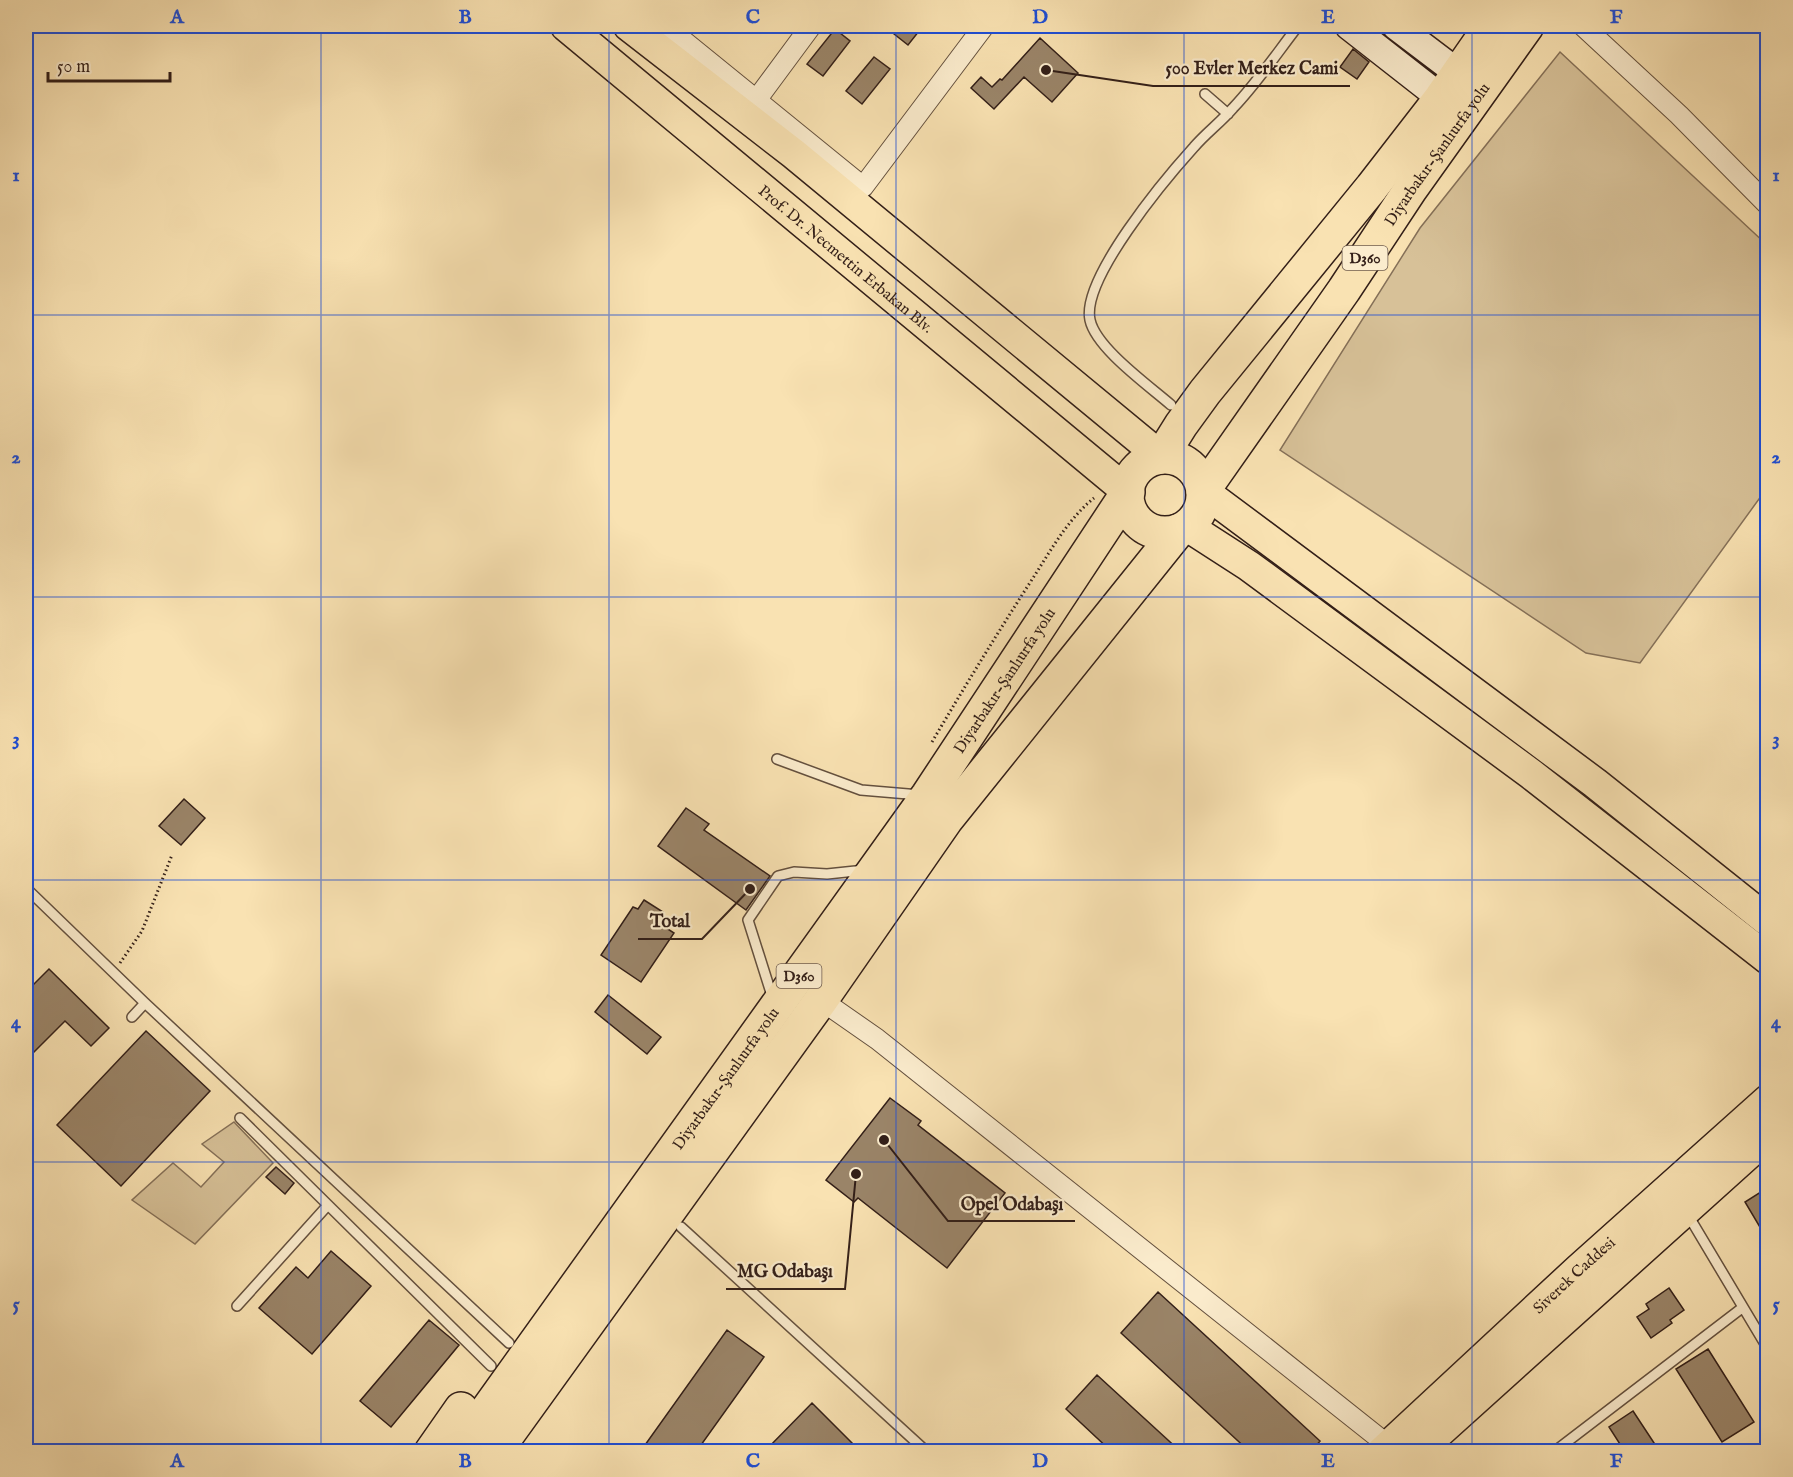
<svg xmlns="http://www.w3.org/2000/svg" width="1793" height="1477" viewBox="0 0 1793 1477" font-family="'IM FELL English',serif">
	<style>
		.green { fill: #d7c198; stroke: #857058; stroke-width: 1.5 }
		.building { fill: #9a8468; stroke: #331f18; stroke-width: 1.5 }
		.lines { fill: none; stroke-linecap: round; stroke-linejoin: round }
		.lane-casing { stroke: #64503e; stroke-width: 12 }
		.street-casing { stroke: #64503e; stroke-width: 22 }
		.secondary-casing { stroke: #331f18; stroke-width: 30 }
		.primary-casing { stroke: #331f18; stroke-width: 33 }
		.highway-casing { stroke: #331f18; stroke-width: 36 }
		.path { stroke: #331f18; stroke-width: 3; stroke-dasharray: 1.5 3; stroke-linecap: butt }
		.lane { stroke: #fbeccd; stroke-width: 9 }
		.street { stroke: #fbeccd; stroke-width: 20 }
		.secondary { stroke: #fbeccd; stroke-width: 27 }
		.primary { stroke: #f9e2b2; stroke-width: 30 }
		.highway { stroke: #f9e2b2; stroke-width: 33 }
		.grid { fill: none; stroke: #1d4ed8; stroke-width: 1.5; stroke-opacity: 0.55 }
		.labels { text-anchor: middle; stroke-width: 4.5; stroke-linejoin: round; paint-order: stroke }
		.shield { fill: #fbeccd; stroke: #6f5c4e; stroke-width: 1.5 }
		.shield-label { font-size: 15px; font-weight: bold; fill: #331f18 }
		.street-label { font-size: 16px; fill: #331f18; stroke: #fbeccd }
		.leader { fill: none; stroke: #331f18; stroke-width: 2 }
		.callout-dot { fill: #331f18; stroke: #fbeccd; stroke-width: 2 }
		.callout-label { font-size: 18px; text-anchor: middle; font-weight: bold; fill: #331f18; stroke: #fbeccd; stroke-width: 4.5; stroke-linejoin: round; paint-order: stroke }
		.neatline { fill: none; stroke: #1d4ed8; stroke-width: 2 }
		.grid-label { font-size: 20px; text-anchor: middle; font-weight: bold; fill: #1d4ed8 }
	</style>
	<rect width="100%" height="100%" fill="#f9e2b2"/>
	<filter id="stains"><feTurbulence type="fractalNoise" baseFrequency=".00333" numOctaves="4"/><feColorMatrix values="0 0 0 0 .2 0 0 0 0 .09 0 0 0 0 .02 0 0 0 .5 -.17"/></filter>
	<radialGradient id="worn" r=".72"><stop offset=".6" stop-color="#630" stop-opacity="0"/><stop offset="1" stop-color="#630" stop-opacity=".3"/></radialGradient>
	<path class="green" d="M1560 52 1767 245V488L1640 663 1586 653 1280 450 1420 228Z
		M234 1122 273 1163 195 1244 132 1200 173 1163 201 1187 224 1162 202 1144Z"/>
	<path class="building" d="M884 26H923L908 45Z
		M835 29 850 41 823 76 807 64Z
		M1040 38 1078 73 1052 102 1024 77 994 109 971 88 981 77 992 87 1000 79 1002 80Z
		M1353 49 1369 62 1357 79 1340 67Z
		M874 57 890 69 862 104 846 91Z
		M184 799 205 818 181 845 159 826Z
		M686 808 709 824 704 830 770 876 746 910 658 846Z
		M644 900 663 912 657 922 674 933 641 982 601 955 633 907 638 909Z
		M49 969 109 1028 91 1046 65 1021 26 1060V992Z
		M608 995 661 1037 647 1054 595 1012Z
		M146 1031 210 1091 121 1186 57 1125Z
		M890 1098 921 1121 918 1125 1005 1193 947 1268 858 1198 854 1202 826 1180Z
		M276 1167 294 1183 285 1194 266 1177Z
		M1767 1188V1239L1745 1202Z
		M331 1251 371 1286 312 1354 259 1308 296 1267 308 1278Z
		M1669 1288 1684 1310 1670 1320 1672 1323 1651 1338 1637 1317 1649 1309 1646 1304Z
		M1158 1292 1320 1441 1311 1452H1250L1121 1333Z
		M429 1320 459 1345 391 1427 360 1401Z
		M727 1330 764 1357 696 1452H640Z
		M1708 1349 1754 1422 1722 1442 1676 1369Z
		M1097 1375 1181 1452H1112L1066 1409Z
		M812 1403 861 1452H764Z
		M1633 1411 1660 1452H1625L1609 1427Z"/>
	<g class="lines">
		<g class="lane-casing">
			<path id="lane" d="M1205 94 1228 114
				M1171 405C1148 385 1096 348 1090 320 1081 279 1166 178 1194 147 1206 133 1221 122 1233 108 1257 83 1277 53 1298 26
				M777 759 861 790 920 795
				M26 888 145 1003 509 1343
				M773 999 748 920 778 876 794 872 827 874 865 870
				M132 1017 145 1003
				M240 1118 491 1366
				M1688 1215 1768 1349
				M681 1227 927 1452
				M237 1306 328 1205
				M1561 1452 1559 1448 1742 1308"/>
		</g>
		<g class="street-casing">
			<path id="street" d="M665 26 863 187 984 26
				M1583 26 1679 115 1768 205
				M757 99 811 26
				M821 1000 877 1039 1389 1446"/>
		</g>
		<g class="secondary-casing">
			<path id="secondary" d="M1349 26 1441 98
				M1396 26 1458 73"/>
		</g>
		<g class="primary-casing">
			<g id="primary">
				<path id="s1" d="M566 26 1128 492"/>
				<path d="M629 26 794 154 1161 457"/>
				<path d="M1203 491 1595 783 1768 921"/>
				<path d="M1187 526 1249 566 1531 774 1768 959"/>
				<path id="s2" d="M1382 1452 1579 1269 1768 1100"/>
				<path d="M1417 1452 1768 1136"/>
			</g>
		</g>
		<g class="highway-casing">
			<g id="highway">
				<path d="M1161 457 1181 425 1205 392 1372 187 1441 98 1491 26"/>
				<circle cx="1165" cy="495" r="38"/>
				<path id="s3" d="M1203 491 1344 290 1410 190 1527 26"/>
				<path d="M431 1452 461 1409"/>
				<path id="s4" d="M457 1452 928 795 1128 492"/>
				<path d="M495 1452 821 1000 946 820 1178 531"/>
			</g>
		</g>
		<path class="path" d="M932 742C965 686 998 632 1033 578 1051 550 1068 519 1094 498
			M120 963 142 931 172 855"/>
		<use href="#lane" class="lane"/>
		<use href="#street" class="street"/>
		<use href="#secondary" class="secondary"/>
		<use href="#primary" class="primary"/>
		<use href="#highway" class="highway"/>
	</g>
	<path class="grid" d="M321 26V1452M609 26V1452M896 26V1452M1184 26V1452M1472 26V1452M26 315H1768M26 597H1768M26 880H1768M26 1162H1768"/>
	<g class="labels">
		<g class="shield">
			<rect x="1342.5" y="246" width="45" height="24" rx="4.5"/>
			<rect x="776.5" y="964" width="45" height="24" rx="4.5"/>
		</g>
		<g class="shield-label">
			<text x="1365" y="263">D360</text>
			<text x="799" y="981">D360</text>
		</g>
		<g class="street-label">
			<text dy="6" stroke="none"><textPath href="#s3" startOffset="410">Diyarbakır-Şanlıurfa yolu</textPath></text>
			<text dy="6" stroke="none"><textPath href="#s1" startOffset="364">Prof. Dr. Necmettin Erbakan Blv.</textPath></text>
			<text dy="6" stroke="none"><textPath href="#s4" startOffset="946">Diyarbakır-Şanlıurfa yolu</textPath></text>
			<text dy="6" stroke="none"><textPath href="#s4" startOffset="460">Diyarbakır-Şanlıurfa yolu</textPath></text>
			<text dy="6" stroke="none"><textPath href="#s2" startOffset="261">Siverek Caddesi</textPath></text>
		</g>
	</g>
	<path class="leader" d="M1046 70L1153 86H1350M750 889L702 939H638M884 1140L948 1221H1075M856 1174L845 1289H726"/>
	<g class="callout-dot">
		<circle cx="1046" cy="70" r="6"/>
		<circle cx="750" cy="889" r="6"/>
		<circle cx="884" cy="1140" r="6"/>
		<circle cx="856" cy="1174" r="6"/>
	</g>
	<g class="callout-label">
		<text x="1252" y="74">500 Evler Merkez Cami</text>
		<text x="670" y="927">Total</text>
		<text x="1012" y="1210">Opel Odabaşı</text>
		<text x="785" y="1277">MG Odabaşı</text>
	</g>
	<rect width="1793" height="1477" fill="none" stroke="#f9e2b2" stroke-width="66"/>
	<path d="M48 72v9h122v-9" fill="none" stroke="#331f18" stroke-width="3"/>
	<text x="57" y="72" font-size="18" fill="#331f18" stroke="#fbeccd" stroke-width="4.5" paint-order="stroke">50 m</text>
	<rect x="33" y="33" width="1727" height="1411" class="neatline"/>
	<g class="grid-label">
		<text x="177" y="23">A</text>
		<text x="465" y="23">B</text>
		<text x="753" y="23">C</text>
		<text x="1040" y="23">D</text>
		<text x="1328" y="23">E</text>
		<text x="1616" y="23">F</text>
		<text x="16" y="181">1</text>
		<text x="1776" y="181">1</text>
		<text x="16" y="463">2</text>
		<text x="1776" y="463">2</text>
		<text x="16" y="745">3</text>
		<text x="1776" y="745">3</text>
		<text x="16" y="1028">4</text>
		<text x="1776" y="1028">4</text>
		<text x="16" y="1310">5</text>
		<text x="1776" y="1310">5</text>
		<text x="177" y="1467">A</text>
		<text x="465" y="1467">B</text>
		<text x="753" y="1467">C</text>
		<text x="1040" y="1467">D</text>
		<text x="1328" y="1467">E</text>
		<text x="1616" y="1467">F</text>
	</g>
	<rect width="100%" height="100%" filter="url(#stains)"/>
	<rect width="100%" height="100%" fill="url(#worn)"/>
</svg>
